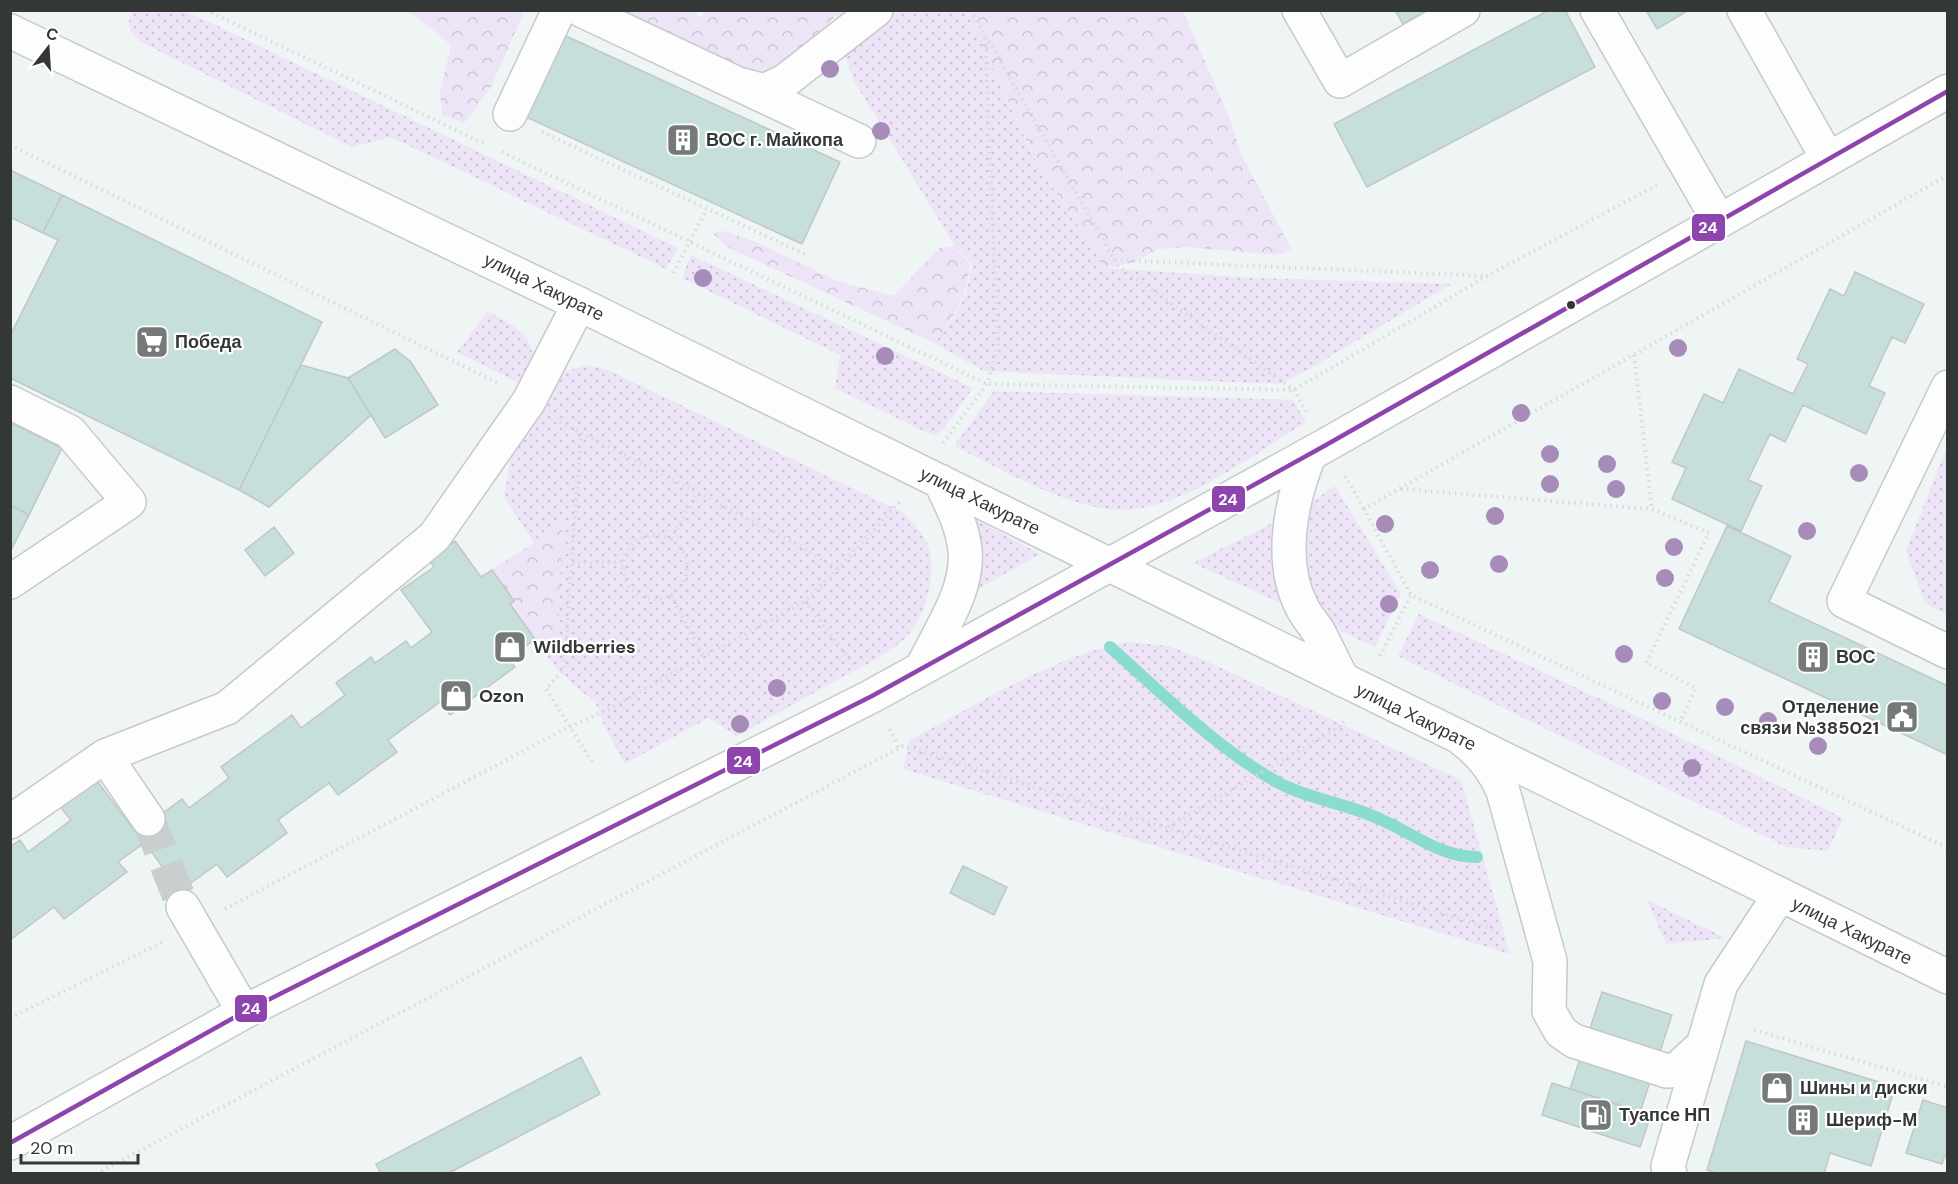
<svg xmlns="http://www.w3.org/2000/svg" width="1958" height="1184" viewBox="0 0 1958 1184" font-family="'DM Sans',sans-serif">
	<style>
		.grass { fill: url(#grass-dots) }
		.forest { fill: url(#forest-crowns) }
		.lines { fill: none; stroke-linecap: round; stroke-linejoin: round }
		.stream { stroke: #89dcce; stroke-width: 12 }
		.building { fill: #c6dfdb; stroke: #c2c6c5; stroke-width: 1.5 }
		.minor-tunnel { stroke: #c9cece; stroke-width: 33; stroke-dasharray: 33 16; stroke-linecap: butt }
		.minor-casing { stroke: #c6caca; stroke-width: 36 }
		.major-casing { stroke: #c6caca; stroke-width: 36 }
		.path { stroke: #d8dada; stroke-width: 4; stroke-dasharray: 1.5 4.5; stroke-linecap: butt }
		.minor { stroke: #fdfdfd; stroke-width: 33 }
		.major { stroke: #fdfdfd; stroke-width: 33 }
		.bus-1-casing { stroke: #fff; stroke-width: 9 }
		.bus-1 { stroke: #8e44ad; stroke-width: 4.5 }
		.tree { fill: #a78cb9 }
		.bus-dot { fill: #333736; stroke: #fff; stroke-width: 2 }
		.labels { text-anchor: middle; stroke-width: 4.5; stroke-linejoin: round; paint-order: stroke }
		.poi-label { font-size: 18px; font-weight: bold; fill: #333736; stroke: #fff; text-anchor: start }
		.street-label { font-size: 18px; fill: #333736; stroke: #fff }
		.line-badge { stroke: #fff; stroke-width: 2 }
		.badge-label { font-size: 16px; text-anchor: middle; font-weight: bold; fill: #fff }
	</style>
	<defs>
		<pattern id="grass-dots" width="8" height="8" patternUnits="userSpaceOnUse" patternTransform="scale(1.5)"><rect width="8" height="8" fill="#eee4f8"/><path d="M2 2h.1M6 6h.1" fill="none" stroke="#cdc4d5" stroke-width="1.8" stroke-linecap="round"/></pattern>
		<pattern id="forest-crowns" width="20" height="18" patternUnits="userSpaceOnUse" patternTransform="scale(1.5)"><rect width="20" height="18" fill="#eee4f8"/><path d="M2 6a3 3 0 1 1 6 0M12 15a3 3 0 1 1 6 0" fill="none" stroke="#cdc4d5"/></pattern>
	</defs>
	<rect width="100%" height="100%" fill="#eff4f4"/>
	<path class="grass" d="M841 10 966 11 1036 162 1106 268 1254 278 1451 284 1306 371 1279 384 984 371 933 343C957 317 967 299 972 263L955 246 854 81 842 48 836 16Z
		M132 11H183L205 20 678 248 666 269 391 137 352 147 141 42C130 32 125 25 132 11Z
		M691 255 973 388 943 430 934 436 835 388 840 355 682 278Z
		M487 312C506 320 537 335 532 362 530 369 524 377 521 384L457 352Z
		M587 365 608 370 904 513C913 524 923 532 928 546 938 574 925 620 903 640 883 658 857 669 833 682 801 700 769 718 737 736L708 718 625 764 604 726 595 701C559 679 535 639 510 606L514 599 491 570 534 543 504 497 511 455 556 379 570 370Z
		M994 391 1293 400 1306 422C1257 452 1182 510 1123 510 1068 510 1003 469 954 446Z
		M1947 447V615L1925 603 1906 551Z
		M1335 486 1401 594 1375 647 1329 626 1304 580V518L1315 500Z
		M970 516 1040 554 973 592Z
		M1275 522 1285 605 1193 563Z
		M1419 614 1647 721 1843 818 1828 851 1786 847 1398 656Z
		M1125 642 1169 646 1206 661 1461 780 1510 954 903 769 910 740C981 702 1046 660 1125 642Z
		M1647 900 1726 938 1666 944Z"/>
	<path class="forest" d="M404 11H522L523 14 491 87 464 123 442 115 440 92 451 45 416 16Z
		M619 11H692L700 18 705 11H839L823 32 770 75 744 70Z
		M966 11H1183L1229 117 1243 158 1292 250 1278 255 1186 247 1159 249 1134 262 1106 268 1037 163Z
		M725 231 761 244 837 281 894 296 939 248 954 246 970 264C967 295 954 319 934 343L725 246 713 233Z
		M563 522 557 649 536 641 510 606 514 602 491 570 534 544Z"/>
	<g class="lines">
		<path class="stream" d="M1110 647C1163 694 1215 747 1277 782 1310 800 1351 804 1384 821 1415 835 1442 857 1477 857"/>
	</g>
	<path class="building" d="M1395 10H1429L1403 24Z
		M1549 10H1565L1595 67 1367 187 1334 124Z
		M1646 10H1689L1657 29Z
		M564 35 840 162 802 244 526 117Z
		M10 170 62 195 43 233 10 217Z
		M62 195 322 322 239 490 10 378V336L58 240 43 233Z
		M1855 272 1924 304 1905 343 1892 337 1869 386 1885 393 1866 434 1803 405 1785 442 1770 434 1748 480 1762 486 1741 531 1672 499 1686 468 1672 462 1704 394 1723 403 1739 369 1793 394 1808 364 1797 359 1830 289 1844 296Z
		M395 349 411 362 438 405 385 438 348 378Z
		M301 365 348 378 371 415 269 507 239 490Z
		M10 422 62 448 29 515 10 505Z
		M10 505 29 515 10 552Z
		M1727 526 1791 556 1769 602 1948 686V755L1679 629Z
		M274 527 294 553 265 576 245 550Z
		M455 541 481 577 492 570 514 601 510 604 535 639 509 659 515 667 450 715 440 702 388 740 397 752 338 795 329 783 278 820 287 833 227 877 217 864 180 891 137 832 182 799 189 808 229 778 221 767 292 715 301 728 345 695 336 683 371 657 375 663 406 641 411 648 432 632 401 590 434 567 429 560Z
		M97 781 144 843 118 862 127 872 64 919 54 907 10 940V847L20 840 28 852 71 820 61 808Z
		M963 866 1007 887 994 915 950 893Z
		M1602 992 1672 1015 1640 1112 1570 1089Z
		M1746 1041 1895 1087 1871 1166 1830 1153 1824 1174H1719L1707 1170Z
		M581 1057 600 1094 447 1174H381L376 1164Z
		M1552 1083 1651 1115 1640 1147 1542 1115Z
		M1923 1100 1948 1108V1156H1945L1942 1164 1906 1153Z"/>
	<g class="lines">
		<path class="minor-tunnel" d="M148 819 183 907"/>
		<g class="minor-casing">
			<path id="minor" d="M581 10 859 141
				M1299 10 1340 81 1463 10
				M1597 10 1719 221
				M1744 10 1828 159
				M743 85 764 91 785 81 876 10
				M510 114 559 10
				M1948 387 1844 601 1948 652
				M10 402 70 432 129 502 10 582
				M1463 740C1482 754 1494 770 1503 791L1550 961 1549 1011 1561 1032 1574 1041 1667 1071 1676 1070 1703 1045
				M105 756 148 819
				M10 822 105 756 227 708 434 537 529 401 579 304
				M183 907 244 1012
				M1670 1174 1668 1166 1721 984 1779 896"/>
		</g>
		<g class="major-casing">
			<path id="major" d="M10 31 579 304 1948 977
				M1310 454C1291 499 1278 562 1302 607 1306 616 1313 623 1318 631 1327 647 1334 664 1343 680
				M922 668C938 633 969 591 965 551 963 526 950 502 940 481
				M10 1143 244 1012 872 696 1326 445 1948 91"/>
		</g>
		<path class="path" d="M206 10 487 145
			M971 10 1118 266 1294 390 1307 413
			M542 132 809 256
			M10 145 498 383
			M502 152 987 384 1294 390 1487 276 1657 185
			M1948 175 1364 509 1411 595 1948 848
			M1115 260 1487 276
			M673 273 707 209
			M1634 355 1652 509
			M560 422 799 545 838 569
			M581 433 564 669 546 689 593 763
			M943 443 987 384 998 349 985 34
			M1345 476 1364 509
			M1401 489 1652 509 1709 533 1646 663 1696 688 1680 722
			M623 567a32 32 0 1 1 64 0a32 32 0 1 1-64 0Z
			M671 539 697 493
			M572 563 624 562
			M671 595 703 656
			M805 601 854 665
			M1380 656 1411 595
			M890 729 899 748
			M1168 827 1341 726 1344 720
			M225 909 561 731 605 711 805 601 838 569 899 502
			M10 1018 163 942
			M1754 1030 1948 1087
			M96 1174 903 746 1496 930"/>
		<use href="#minor" class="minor"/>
		<use href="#major" class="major"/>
		<g class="bus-1-casing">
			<path id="bus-1" d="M10 1143 244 1012 872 696 1326 445 1948 91"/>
		</g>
		<use href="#bus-1" class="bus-1"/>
	</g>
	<g class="tree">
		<circle cx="830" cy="69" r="9"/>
		<circle cx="881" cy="131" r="9"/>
		<circle cx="703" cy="278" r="9"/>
		<circle cx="1678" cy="348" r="9"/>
		<circle cx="885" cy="356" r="9"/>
		<circle cx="1521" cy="413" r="9"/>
		<circle cx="1550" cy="454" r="9"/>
		<circle cx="1607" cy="464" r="9"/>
		<circle cx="1859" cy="473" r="9"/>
		<circle cx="1550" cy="484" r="9"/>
		<circle cx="1616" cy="489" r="9"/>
		<circle cx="1495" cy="516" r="9"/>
		<circle cx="1385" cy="524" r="9"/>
		<circle cx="1807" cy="531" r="9"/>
		<circle cx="1674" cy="547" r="9"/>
		<circle cx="1499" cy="564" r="9"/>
		<circle cx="1430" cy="570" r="9"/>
		<circle cx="1665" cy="578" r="9"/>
		<circle cx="1389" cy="604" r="9"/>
		<circle cx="1624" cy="654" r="9"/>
		<circle cx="777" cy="688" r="9"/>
		<circle cx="1662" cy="701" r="9"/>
		<circle cx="1725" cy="707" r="9"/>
		<circle cx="1768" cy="721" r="9"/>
		<circle cx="740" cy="724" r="9"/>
		<circle cx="1818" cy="746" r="9"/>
		<circle cx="1692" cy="768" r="9"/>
	</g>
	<defs>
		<g id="building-square" transform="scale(1.725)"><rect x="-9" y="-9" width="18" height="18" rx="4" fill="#757978" stroke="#fff"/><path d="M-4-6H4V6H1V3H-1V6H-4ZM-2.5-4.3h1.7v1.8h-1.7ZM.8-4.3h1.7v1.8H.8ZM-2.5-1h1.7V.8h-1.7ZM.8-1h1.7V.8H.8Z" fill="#fff"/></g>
		<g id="supermarket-square" transform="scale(1.725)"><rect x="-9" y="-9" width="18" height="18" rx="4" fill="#757978" stroke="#fff"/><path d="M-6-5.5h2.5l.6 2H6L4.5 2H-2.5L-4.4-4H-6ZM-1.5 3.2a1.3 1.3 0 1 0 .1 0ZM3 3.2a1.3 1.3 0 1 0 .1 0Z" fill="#fff"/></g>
		<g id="shop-square" transform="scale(1.725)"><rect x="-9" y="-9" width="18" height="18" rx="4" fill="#757978" stroke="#fff"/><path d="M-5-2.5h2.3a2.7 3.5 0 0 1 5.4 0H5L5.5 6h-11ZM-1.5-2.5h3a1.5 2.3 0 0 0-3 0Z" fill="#fff"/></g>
		<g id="civic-square" transform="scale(1.725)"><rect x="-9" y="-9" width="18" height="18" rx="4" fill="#757978" stroke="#fff"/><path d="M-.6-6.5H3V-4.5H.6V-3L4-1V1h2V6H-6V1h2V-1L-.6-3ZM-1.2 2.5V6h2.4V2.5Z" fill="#fff"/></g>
		<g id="fuel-square" transform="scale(1.725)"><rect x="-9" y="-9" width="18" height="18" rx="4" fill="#757978" stroke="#fff"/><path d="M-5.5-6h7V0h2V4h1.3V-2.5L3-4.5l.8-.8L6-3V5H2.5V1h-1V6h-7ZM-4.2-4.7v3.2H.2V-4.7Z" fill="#fff"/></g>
	</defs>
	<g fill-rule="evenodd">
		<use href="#building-square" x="683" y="140"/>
		<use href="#supermarket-square" x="152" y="342"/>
		<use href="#shop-square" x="510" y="647"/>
		<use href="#building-square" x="1813" y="657"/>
		<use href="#shop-square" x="456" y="696"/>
		<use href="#civic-square" x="1902" y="717"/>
		<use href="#shop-square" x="1777" y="1088"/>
		<use href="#fuel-square" x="1596" y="1115"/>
		<use href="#building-square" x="1803" y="1120"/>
	</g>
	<circle class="bus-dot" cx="1571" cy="305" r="5"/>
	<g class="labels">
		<g class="poi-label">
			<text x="706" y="146">ВОС г. Майкопа</text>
			<text x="175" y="348">Победа</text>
			<text x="533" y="653">Wildberries</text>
			<text x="1836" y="663">ВОС</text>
			<text x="479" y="702">Ozon</text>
			<text x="1879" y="713" text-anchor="end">Отделение<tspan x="1879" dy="21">связи №385021</tspan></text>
			<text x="1800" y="1094">Шины и диски</text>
			<text x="1619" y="1121">Туапсе НП</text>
			<text x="1826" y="1126">Шериф-М</text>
		</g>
		<g class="street-label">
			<text transform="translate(544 287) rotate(26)" y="6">улица Хакурате</text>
			<text transform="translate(980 501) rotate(26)" y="6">улица Хакурате</text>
			<text transform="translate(1416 717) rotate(26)" y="6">улица Хакурате</text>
			<text transform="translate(1852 931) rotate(26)" y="6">улица Хакурате</text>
		</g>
	</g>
	<g class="line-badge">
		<rect x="1691" y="213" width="35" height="29" rx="6" fill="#8e44ad"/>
		<rect x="1211" y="485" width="35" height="28" rx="6" fill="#8e44ad"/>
		<rect x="726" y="746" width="35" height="29" rx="6" fill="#8e44ad"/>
		<rect x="234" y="994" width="34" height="29" rx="6" fill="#8e44ad"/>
	</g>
	<g class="badge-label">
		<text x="1708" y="233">24</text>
		<text x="1228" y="505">24</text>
		<text x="743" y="767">24</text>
		<text x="251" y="1014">24</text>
	</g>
	<rect width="1958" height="1184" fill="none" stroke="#333736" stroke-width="24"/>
	<g transform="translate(48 48) rotate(17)" stroke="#ffffff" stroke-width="4.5" paint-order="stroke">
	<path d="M0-4.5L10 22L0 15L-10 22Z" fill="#333736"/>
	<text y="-9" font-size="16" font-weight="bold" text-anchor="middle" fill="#333736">С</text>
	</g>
	<path d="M21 1154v9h117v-9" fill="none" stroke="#333736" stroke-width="3"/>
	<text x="30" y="1154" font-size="18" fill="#333736" stroke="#ffffff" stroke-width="4.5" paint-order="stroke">20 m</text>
</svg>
